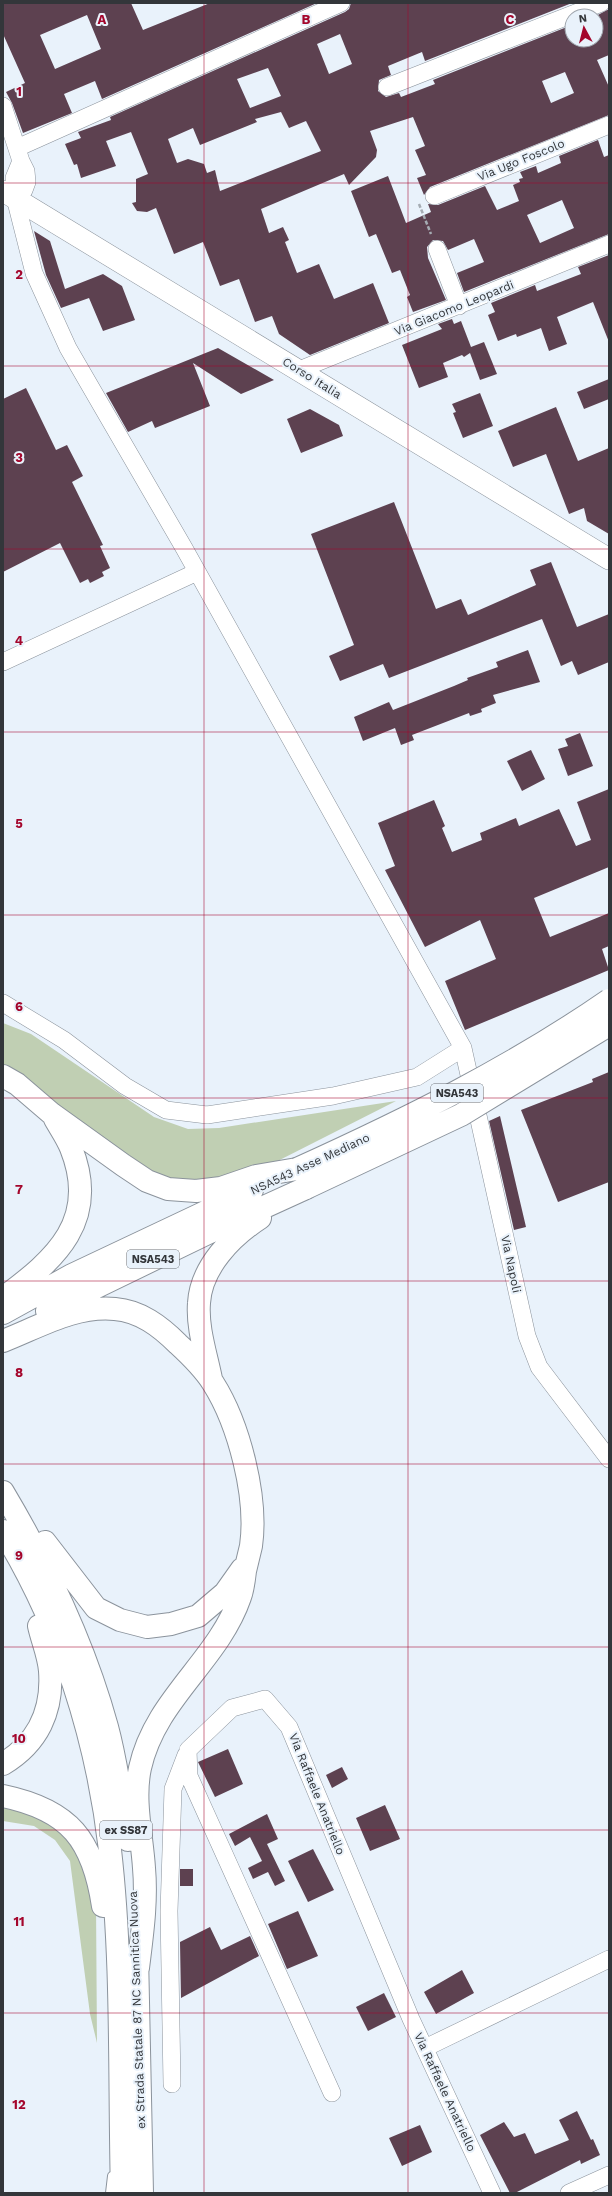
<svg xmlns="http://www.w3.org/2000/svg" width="612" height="2196" viewBox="0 0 612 2196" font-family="'Work Sans',sans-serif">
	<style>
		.green { fill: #c0cfb3 }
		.building { fill: #5d4150; fill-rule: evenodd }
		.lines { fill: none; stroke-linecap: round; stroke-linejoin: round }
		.service-casing { stroke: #8b939c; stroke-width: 10 }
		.minor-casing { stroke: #8b939c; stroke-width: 18 }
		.tertiary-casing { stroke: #8b939c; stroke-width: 22 }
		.trunk-casing { stroke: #8b939c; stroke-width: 24 }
		.path { stroke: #a5acb3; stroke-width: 2.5; stroke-dasharray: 4 2; stroke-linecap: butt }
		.service { stroke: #fff; stroke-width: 8 }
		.minor { stroke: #fff; stroke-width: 17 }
		.tertiary { stroke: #fff; stroke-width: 21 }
		.trunk { stroke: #fff; stroke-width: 22 }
		.trunk-bridge-casing { stroke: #8b939c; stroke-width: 24; stroke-linecap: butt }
		.trunk-bridge { stroke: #fff; stroke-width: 22 }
		.grid { fill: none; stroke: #a4062c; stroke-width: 1; stroke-opacity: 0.55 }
		.labels { text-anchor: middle; stroke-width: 4; stroke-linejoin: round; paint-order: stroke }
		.shield { fill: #e9f2fb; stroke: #6a6e74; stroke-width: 1 }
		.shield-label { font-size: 11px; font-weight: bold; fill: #33363a }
		.street-label { font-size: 12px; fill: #33363a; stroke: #e9f2fb }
		.grid-label { font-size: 13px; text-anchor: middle; font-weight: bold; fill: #a4062c; stroke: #e9f2fb; stroke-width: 4; stroke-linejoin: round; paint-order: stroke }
	</style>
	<rect width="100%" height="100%" fill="#e9f2fb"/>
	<path class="green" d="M3 1023 31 1034 154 1117 188 1129 219 1128 396 1101 254 1173 172 1184 131 1168 3 1065Z
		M3 1808 35 1815 58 1828 83 1858 96 1902 97 2043 90 2014 70 1861 55 1840 34 1826 3 1821Z"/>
	<path class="building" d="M3 3H131L143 30 210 3H317L102 99 95 81 64 94 72 113 23 133 12 103 6 92 25 83 3 34ZM87 15 101 49 55 69 40 35Z
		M351 3H572L425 61 422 52 388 66 391 75 379 80 378 91 386 97 399 93 401 97 435 84 433 80 572 25V40H596V16L609 9V55L597 60 609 87V115L430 187 424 195 417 178 426 175 415 150 425 146 413 117 370 131 377 150 376 157 349 185 344 174 261 209 269 233 283 227 289 240 285 242 297 273 319 264 334 299 373 283 389 323 310 355 279 334 272 316 255 322 239 279 220 286 203 242 174 254 156 208 147 212 137 211 132 203 136 202V179L148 174 131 132 106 141 116 166 81 178 77 164 74 165 65 144 81 138 78 132 111 120 110 117 345 12 349 9ZM340 34 352 64 329 74 317 44ZM268 68 281 96 250 108 237 79ZM565 72 574 93 551 103 542 81ZM281 112 289 128 306 121 321 151 220 191 215 170 207 173 204 164 188 159 177 163 168 139 193 128 200 145 257 122 255 119Z
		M598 140 604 157 609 155V234L464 292 457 273 484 262 474 239 448 250 443 241 433 240 427 247 428 258 446 300 413 312 407 297 410 295 400 270 392 273 376 234 369 237 351 191 388 176 406 223 431 212 428 204 438 205 485 186 497 210 519 201 513 185 520 182 519 179 523 178 520 172 536 166 538 173 561 163 559 156ZM562 200 574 228 540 243 527 215Z
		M34 231 50 241 65 289 103 274 122 286 135 320 103 331 89 298 61 308 46 275Z
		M609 255V342L593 302 557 317 567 344 549 351 541 328 517 337 516 334 498 341 488 315 495 312 491 303 535 285 537 291 581 274 578 267Z
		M452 319 454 324 461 321 471 347 484 342 497 374 480 380 470 353 464 357 462 355 443 363 448 377 419 388 402 345 442 329 438 324Z
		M218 348 274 380 241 394 193 363 210 406 155 428 152 421 128 432 106 393Z
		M609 379V399L584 409 577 392Z
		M26 388 56 450 67 445 83 476 72 482 103 545 100 546 110 568 102 572 104 576 90 583 88 579 80 583 60 543 3 572V399Z
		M480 393 493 426 463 438 453 413 456 412 452 404Z
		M556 407 578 461 609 448V534L587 521 584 508 569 514 546 454 513 467 498 431Z
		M310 409 339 425 343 436 301 453 287 419Z
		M394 502 436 609 461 599 468 615 536 585 530 570 551 562 577 627 609 614V662L578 675 572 661 561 666 542 619 389 678 383 664 340 681 329 656 354 645 311 534Z
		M528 650 540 682 493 695 496 703 481 709 482 712 470 716 469 713 412 735 414 740 401 745 395 728 363 741 354 717 389 702 393 710 454 686 468 680 467 678 498 667 496 662Z
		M580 733 593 766 568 776 558 749 568 746 565 739Z
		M531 750 545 779 522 791 507 761Z
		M609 789V867L534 898 550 937 609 913V946L602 949 609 970 465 1030 445 981 496 959 480 920 425 947 385 870 395 866 378 823 434 800 445 826 442 828 452 852 482 840 480 833 516 818 519 826 559 809 576 846 591 840 577 802Z
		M609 1072V1182L558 1202 521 1110 593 1082 592 1079Z
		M500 1116 526 1227 514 1230 489 1121Z
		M228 1749 243 1784 215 1797 198 1762Z
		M342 1767 348 1779 332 1788 326 1775Z
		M385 1805 400 1839 370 1851 356 1818Z
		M267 1814 278 1839 267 1844 285 1881 275 1886 268 1872 253 1879 248 1868 262 1861 250 1837 235 1846 229 1834Z
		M313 1849 334 1890 308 1902 288 1861Z
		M180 1869H193V1886H180Z
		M298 1911 318 1956 287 1969 268 1924Z
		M210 1927 221 1950 250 1936 259 1956 181 1998 180 1942Z
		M462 1970 474 1993 436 2014 424 1992Z
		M384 1993 396 2017 368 2031 356 2007Z
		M577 2111 591 2140 593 2139 600 2155 581 2164 580 2160 515 2193H510L480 2135 504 2122 514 2137 525 2133 535 2154 569 2140 559 2120Z
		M420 2125 432 2152 402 2166 389 2138Z"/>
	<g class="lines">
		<g class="service-casing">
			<path id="service" d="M110 2193 112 2176"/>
		</g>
		<g class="minor-casing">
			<path id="minor" d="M387 87 601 3
				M3 106 21 161 26 171 27 182 24 190 15 198
				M17 148 341 3
				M21 161 14 178 15 198 34 273 68 348 184 548 463 1048 527 1336 539 1367 609 1459
				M434 196 609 125
				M437 249 459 306
				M299 370 609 244
				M3 662 197 572
				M3 1003 64 1040 125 1086 166 1110 207 1115 333 1096 417 1077 463 1048
				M425 2048 609 1959
				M172 2084 169 1911 173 1789 186 1755
				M332 2093 189 1776 188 1750 232 1708 265 1699 289 1727 411 2019 492 2193
				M569 2193 609 2175"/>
		</g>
		<g class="tertiary-casing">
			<path id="tertiary" d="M3 191 609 559"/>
		</g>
		<g class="trunk-casing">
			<path id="trunk" d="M3 1076 17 1084 52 1114 123 1165 147 1181 168 1189 196 1191 221 1188 256 1176 297 1169
				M3 1298C56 1259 100 1220 71 1148 67 1138 60 1128 55 1119
				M47 1311 216 1229 306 1188
				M3 1313 72 1275 252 1190
				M3 1341C39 1327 75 1305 115 1309 140 1311 160 1326 178 1344 190 1355 204 1369 213 1383 239 1424 258 1497 251 1546 249 1554 247 1563 245 1571 244 1580 243 1589 240 1597 218 1661 155 1699 140 1768 133 1800 142 1836 144 1868 147 1902 142 1935 138 1968
				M211 1379C206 1354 197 1328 199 1303 201 1267 232 1236 260 1218
				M3 1492C47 1566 84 1643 107 1727 117 1764 122 1803 128 1840
				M3 1531C62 1627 97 1738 110 1850 123 1963 119 2079 122 2193
				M45 1542 96 1608 120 1620 147 1627 171 1624 198 1616 225 1593 242 1569
				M3 1764C38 1743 53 1711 50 1671 49 1656 42 1640 39 1626
				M3 1796C70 1810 93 1840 103 1906
				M137 1954 142 2193"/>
		</g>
		<path class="path" d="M419 204 431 234"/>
		<use href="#service" class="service"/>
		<use href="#minor" class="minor"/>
		<use href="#tertiary" class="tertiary"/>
		<use href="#trunk" class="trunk"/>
		<g class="trunk-bridge-casing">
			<path id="trunk-bridge" d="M297 1169C405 1120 511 1068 609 1000
				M306 1188 461 1115 609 1025"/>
		</g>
		<use href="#trunk-bridge" class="trunk-bridge"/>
	</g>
	<path class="grid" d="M204 3V2193M408 3V2193M3 183H609M3 366H609M3 549H609M3 732H609M3 915H609M3 1098H609M3 1281H609M3 1464H609M3 1647H609M3 1830H609M3 2013H609"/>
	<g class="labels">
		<g class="shield">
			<rect x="431" y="1084" width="52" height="18" rx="3"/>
			<rect x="127" y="1250" width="52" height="18" rx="3"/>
			<rect x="100" y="1821" width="52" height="18" rx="3"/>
		</g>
		<g class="shield-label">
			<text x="457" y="1097">NSA543</text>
			<text x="153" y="1263">NSA543</text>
			<text x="126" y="1834">ex SS87</text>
		</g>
		<g class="street-label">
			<text transform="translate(521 160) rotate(-22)" y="4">Via Ugo Foscolo</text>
			<text transform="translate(454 308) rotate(-22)" y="4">Via Giacomo Leopardi</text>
			<text transform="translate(312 378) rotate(32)" y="4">Corso Italia</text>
			<text transform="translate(310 1164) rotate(-25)" y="4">NSA543 Asse Mediano</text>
			<text transform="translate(511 1264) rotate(78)" y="4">Via Napoli</text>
			<text transform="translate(317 1794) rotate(68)" y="4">Via Raffaele Anatriello</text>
			<text transform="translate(137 2010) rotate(-92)" y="4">ex Strada Statale 87 NC Sannitica Nuova</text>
			<text transform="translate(445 2092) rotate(65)" y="4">Via Raffaele Anatriello</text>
		</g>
	</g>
	<g class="grid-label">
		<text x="102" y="24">A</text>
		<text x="306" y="24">B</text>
		<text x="510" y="24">C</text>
		<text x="19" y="96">1</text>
		<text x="19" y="279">2</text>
		<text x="19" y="462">3</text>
		<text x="19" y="645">4</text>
		<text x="19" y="828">5</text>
		<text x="19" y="1011">6</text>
		<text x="19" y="1194">7</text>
		<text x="19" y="1377">8</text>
		<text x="19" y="1560">9</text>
		<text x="19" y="1743">10</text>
		<text x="19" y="1926">11</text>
		<text x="19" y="2109">12</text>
	</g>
	<rect width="612" height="2196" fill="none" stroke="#33363a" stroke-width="8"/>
	<g transform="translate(584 28) rotate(353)"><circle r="19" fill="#e9f2fb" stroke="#a0a7ae"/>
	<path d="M0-3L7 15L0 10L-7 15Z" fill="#a4062c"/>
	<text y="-6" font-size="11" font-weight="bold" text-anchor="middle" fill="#33363a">N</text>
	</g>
</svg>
